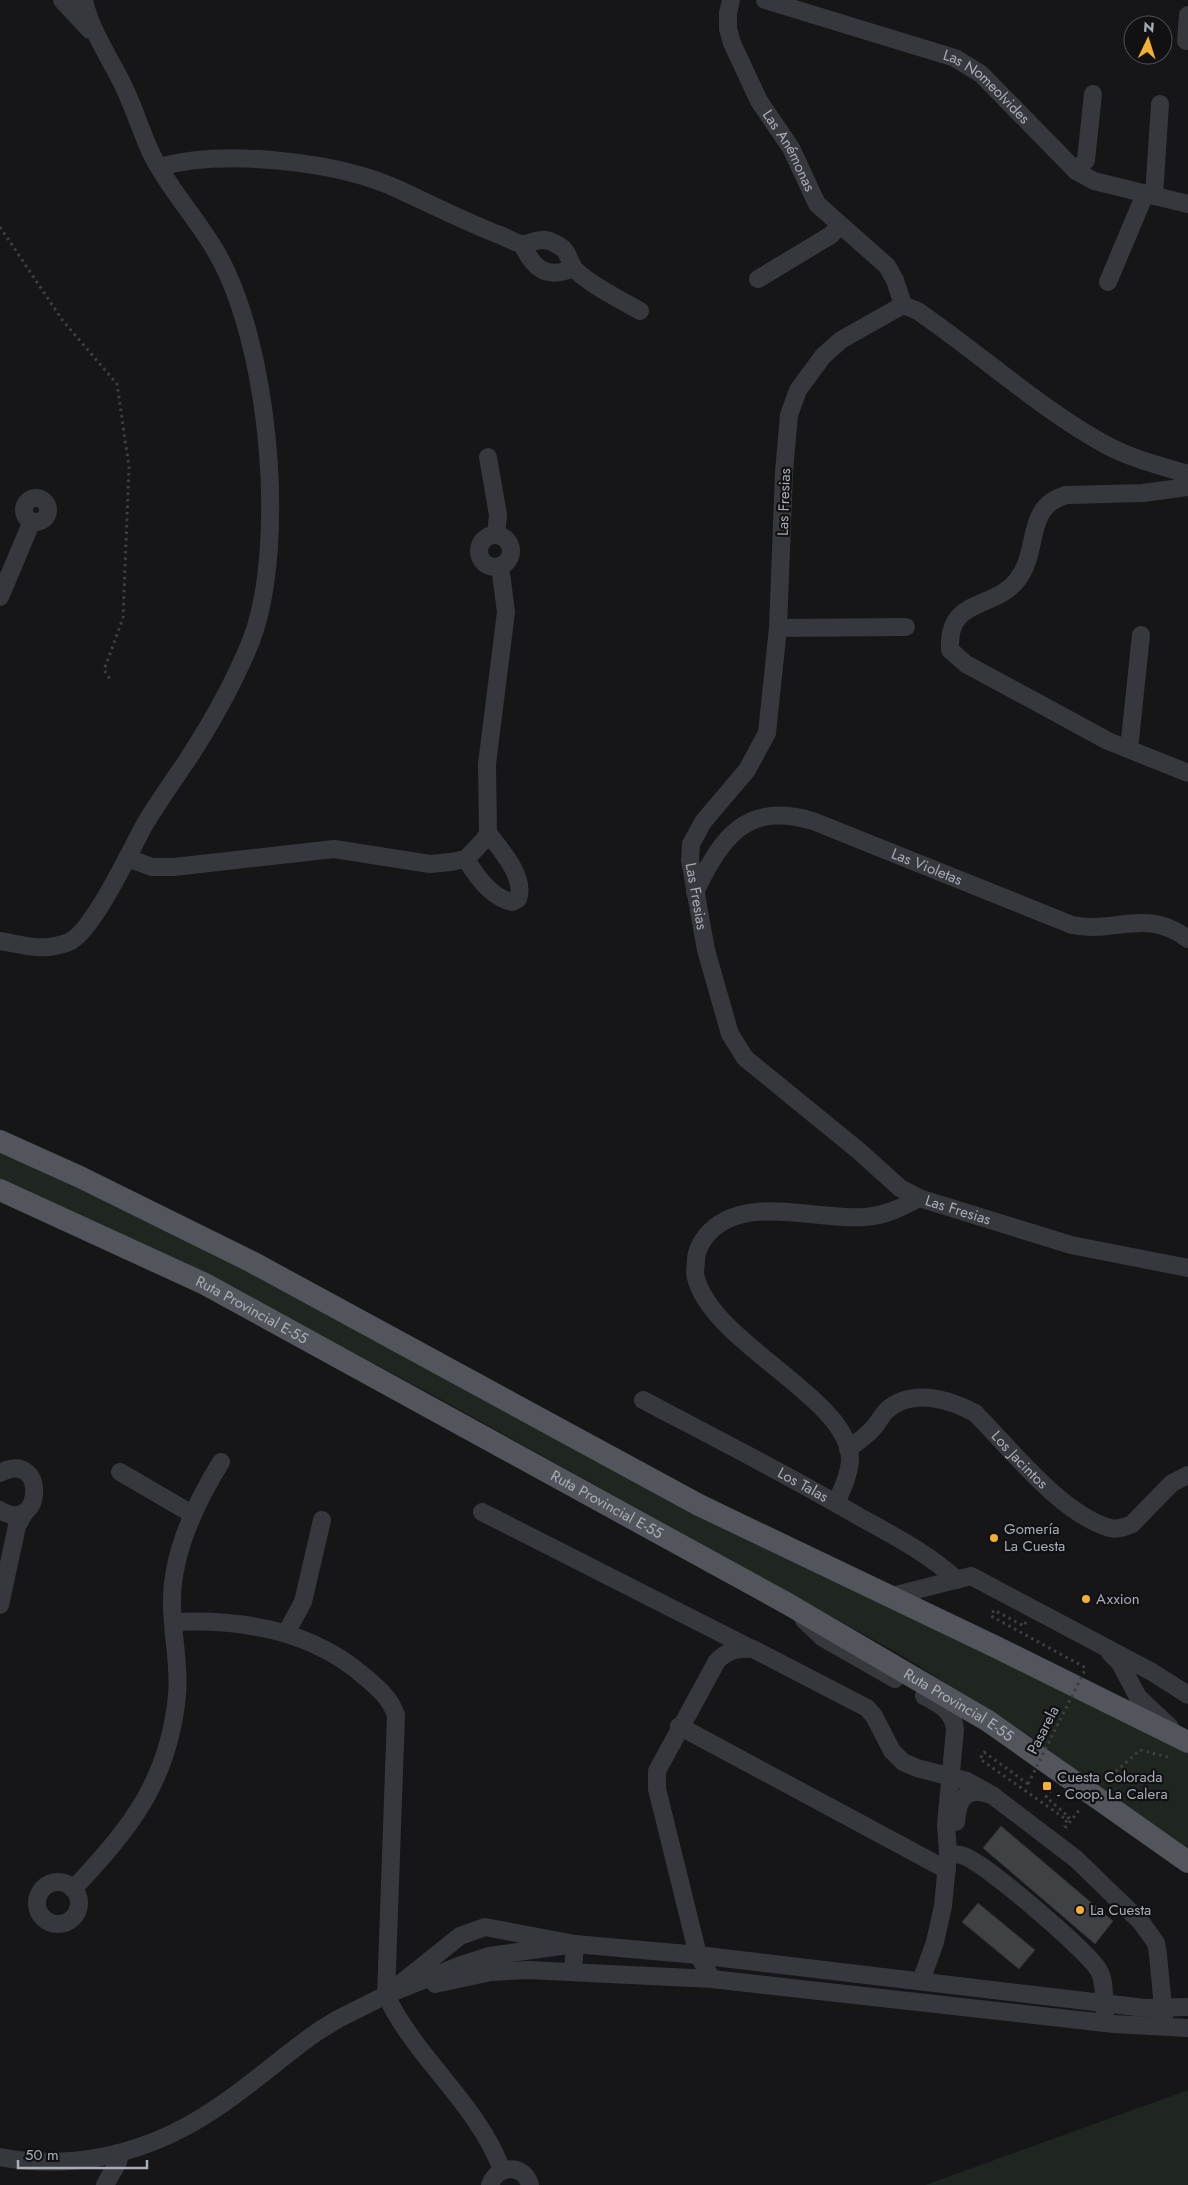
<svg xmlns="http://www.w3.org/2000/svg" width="1188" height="2185" viewBox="0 0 1188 2185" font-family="Jost,sans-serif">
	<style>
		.green { fill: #1e261f }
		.building { fill: #404145; stroke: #303034 }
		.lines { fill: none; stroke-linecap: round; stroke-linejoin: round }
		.path { stroke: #3d3f44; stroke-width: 3; stroke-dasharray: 2.5 4; stroke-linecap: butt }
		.minor { stroke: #37383d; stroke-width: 18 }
		.major { stroke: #53555c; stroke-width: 22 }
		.path-bridge { stroke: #3d3f44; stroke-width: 3; stroke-dasharray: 2.5 4; stroke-linecap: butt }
		.poi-dot { fill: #f2b134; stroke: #111113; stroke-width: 2 }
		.labels { text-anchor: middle; stroke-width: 4.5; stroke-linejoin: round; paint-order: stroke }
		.street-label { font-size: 15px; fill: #a8adb8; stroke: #111113 }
		.poi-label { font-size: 15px; fill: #a8adb8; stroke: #111113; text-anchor: start }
	</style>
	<rect width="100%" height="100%" fill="#161618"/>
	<path class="green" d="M0 1151 190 1240 1188 1752V1851L1130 1812 1033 1738 901 1655 442 1400 199 1270 0 1180Z
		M1188 2090V2185H925Z"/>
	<path class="building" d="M1001 1826 1113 1921 1095 1944 983 1848Z
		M978 1903 1035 1950 1019 1969 962 1922Z"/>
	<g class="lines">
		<path class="path" d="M0 227 63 321 117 384 129 467 123 618 104 670 110 679
			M1026 1622 1024 1626 994 1610 991 1616 1086 1668
			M1106 1780 1140 1750 1172 1758
			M1028 1784 984 1752 980 1759 1067 1820 1063 1826
			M1051 1790 1046 1797 1069 1817 1067 1820
			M1065 1828 1080 1809"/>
		<g class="minor">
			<path d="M62 0 90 30"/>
			<path id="s1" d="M731 0 728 13V29L732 43 759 101 791 148 817 204 887 266 895 280 903 305"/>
			<path id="s2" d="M765 0 955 58 981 74 1076 171 1094 181 1188 204"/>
			<path d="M1186 41 1188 15"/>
			<path d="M159 167C225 149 338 161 400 190 432 205 464 221 497 234 504 236 513 242 521 244 532 245 538 235 554 243 571 251 566 257 574 268 583 281 625 302 640 311"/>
			<path d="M1076 171 1086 160 1093 94"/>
			<path d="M1154 196 1160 104"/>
			<path d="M522 244C533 268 546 280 573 268"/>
			<path d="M758 279 831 235 840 225"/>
			<path d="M1108 282 1145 194"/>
			<path id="s3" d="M903 305 841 340 823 356 798 390 789 415 784 472 778 628 767 733 747 770 703 822 691 844 690 860 706 950 730 1034 745 1058 859 1151 900 1188 919 1198 1071 1245 1188 1268"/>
			<path d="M903 305 918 311 936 324C993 365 1047 413 1108 446 1133 459 1161 466 1188 474"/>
			<path d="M488 457 498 515 496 535"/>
			<path d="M1188 487 1143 493 1066 495C1024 507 1040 550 1018 579 994 611 947 596 950 650L966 664 1108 741 1188 773"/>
			<circle cx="36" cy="510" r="12"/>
			<circle cx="495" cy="551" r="16"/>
			<path d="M0 597 32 521"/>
			<path d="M778 628 906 627"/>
			<path d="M1129 749 1141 635"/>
			<path d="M127 858 152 867H174L334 849 430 864 451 862 466 859 484 840 488 833 487 764 506 612 500 566"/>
			<path d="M466 859C476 876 492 898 512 902L518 899C526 877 500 849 488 833"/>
			<path id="s4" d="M695 892C722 837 746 801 813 821L1072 925C1116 934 1146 907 1188 939"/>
			<path d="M0 941C18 944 37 950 55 946 60 945 67 943 71 941 95 927 130 851 145 824 158 802 173 781 188 759 212 722 234 683 251 641 288 545 269 339 215 250 196 217 168 188 151 153 140 129 133 104 121 81 108 55 90 29 84 0"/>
			<path id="s5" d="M643 1400C715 1438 788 1475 858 1516 892 1535 928 1553 957 1580"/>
			<path id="s6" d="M848 1449C858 1442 868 1435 875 1426 879 1421 882 1415 887 1410 912 1388 949 1399 975 1413 1011 1449 1061 1514 1110 1528 1118 1530 1125 1527 1132 1524L1172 1483 1188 1475"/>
			<path d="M120 1472 192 1514"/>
			<path d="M0 1473C48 1448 43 1537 0 1510"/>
			<path d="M836 1503C842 1490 849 1475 850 1460 851 1399 713 1344 696 1278 694 1273 696 1266 696 1260 696 1252 701 1242 706 1236 742 1192 816 1221 866 1217 886 1215 901 1208 919 1198"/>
			<path d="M482 1512 750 1648"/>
			<path d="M892 1596 971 1576 1152 1672 1188 1695"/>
			<path d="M0 1605 17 1526 25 1512"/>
			<path d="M804 1620 823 1638 895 1679"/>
			<path d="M174 1622C242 1619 312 1630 365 1677 378 1688 390 1698 396 1715L386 1995C416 2059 477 2103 502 2170"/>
			<path d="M286 1633 303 1602 322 1520"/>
			<path d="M1110 1653 1120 1663 1138 1697 1170 1727"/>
			<path d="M679 1726 947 1870"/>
			<path d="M956 1822C958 1798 966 1786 992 1795"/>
			<path d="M948 1854C953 1854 959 1854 964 1856 985 1863 1085 1949 1098 1969 1106 1981 1103 1999 1105 2013"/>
			<circle cx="58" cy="1903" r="21"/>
			<path d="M73 1889C130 1830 169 1780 177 1695 180 1665 172 1635 172 1604 171 1554 195 1504 221 1462"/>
			<path d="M712 1979 698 1955 657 1789V1771L717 1661C728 1650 738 1648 753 1649L867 1708 874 1716 892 1751 903 1762 917 1768 967 1781 992 1795 1076 1859 1141 1922 1156 1943 1158 1955 1164 2017 1158 2026"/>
			<path d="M921 1981 935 1942 943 1906 948 1854 946 1824 955 1730C954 1711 939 1704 924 1696"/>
			<path d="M400 1984 460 1936 485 1927 575 1944 573 1971"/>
			<path d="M435 1984 491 1972 528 1970 712 1979 1114 2024 1188 2028"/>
			<path d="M0 2157C67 2170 135 2156 194 2122 238 2097 276 2061 317 2032L338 2019 386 1995 461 1965 489 1956 575 1944 698 1955 1145 2008 1188 2007"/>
			<path d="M105 2185 118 2162 120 2153"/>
			<path d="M490 2185C497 2165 524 2163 530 2185"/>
		</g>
		<g class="major">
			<path d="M0 1141 80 1177 252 1262 699 1505 996 1647 1188 1742"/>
			<path id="s7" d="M0 1190 205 1284 788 1604 988 1721 1188 1862"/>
		</g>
		<path class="path-bridge" d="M1028 1784 1086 1668"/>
	</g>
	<g class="poi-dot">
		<circle cx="994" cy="1538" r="5"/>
		<circle cx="1086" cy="1599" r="5"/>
		<rect x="1042" y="1781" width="10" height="10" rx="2.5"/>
		<circle cx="1080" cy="1910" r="5"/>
	</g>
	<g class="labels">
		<g class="street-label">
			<text dy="5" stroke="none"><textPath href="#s2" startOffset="241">Las Nomeolvides</textPath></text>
			<text dy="5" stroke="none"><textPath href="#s1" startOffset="166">Las Anémonas</textPath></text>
			<text transform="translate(784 502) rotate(-88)" y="5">Las Fresias</text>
			<text dy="5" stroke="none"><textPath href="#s4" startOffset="278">Las Violetas</textPath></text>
			<text dy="5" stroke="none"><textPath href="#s3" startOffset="671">Las Fresias</textPath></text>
			<text dy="5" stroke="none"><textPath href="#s3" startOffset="1106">Las Fresias</textPath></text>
			<text dy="5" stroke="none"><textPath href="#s7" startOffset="279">Ruta Provincial E-55</textPath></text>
			<text dy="5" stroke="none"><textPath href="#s6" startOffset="214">Los Jacintos</textPath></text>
			<text dy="5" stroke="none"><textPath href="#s5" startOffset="181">Los Talas</textPath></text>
			<text dy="5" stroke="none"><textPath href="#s7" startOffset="684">Ruta Provincial E-55</textPath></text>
			<text dy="5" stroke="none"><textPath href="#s7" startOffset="1089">Ruta Provincial E-55</textPath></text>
			<text transform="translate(1043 1730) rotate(-63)" y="5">Pasarela</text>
		</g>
		<g class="poi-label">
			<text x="1004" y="1534">Gomería<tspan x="1004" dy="17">La Cuesta</tspan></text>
			<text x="1096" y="1604">Axxion</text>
			<text x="1057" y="1782">Cuesta Colorada<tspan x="1057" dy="17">- Coop. La Calera</tspan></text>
			<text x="1090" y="1915">La Cuesta</text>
		</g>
	</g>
	<g transform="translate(1148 40) rotate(4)"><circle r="24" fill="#111113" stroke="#4d4f55"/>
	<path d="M0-4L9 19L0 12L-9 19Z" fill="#f2b134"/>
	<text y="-8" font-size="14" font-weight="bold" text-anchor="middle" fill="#a8adb8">N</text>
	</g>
	<path d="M18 2160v8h129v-8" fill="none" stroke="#a8adb8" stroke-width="2.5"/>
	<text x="25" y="2160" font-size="15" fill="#a8adb8" stroke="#111113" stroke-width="4" paint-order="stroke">50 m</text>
</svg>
